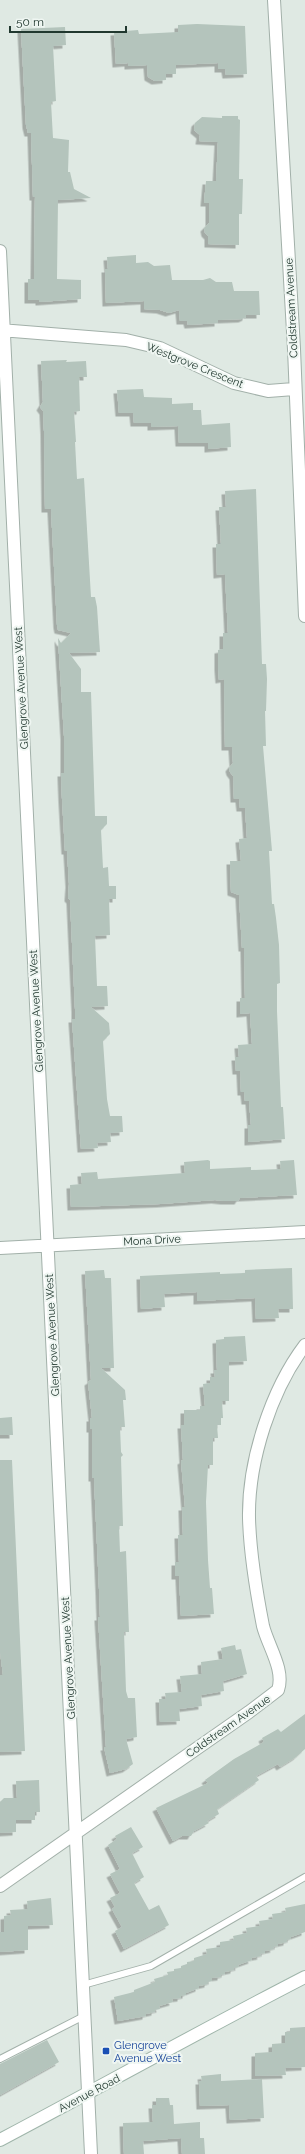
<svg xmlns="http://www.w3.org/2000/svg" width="305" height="2154" viewBox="0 0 305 2154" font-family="Raleway,sans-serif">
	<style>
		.building { fill: #b4c4bc; filter: url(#shadow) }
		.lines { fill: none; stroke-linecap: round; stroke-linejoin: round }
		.lane-casing { stroke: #a2b0a9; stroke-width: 8 }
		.street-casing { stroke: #a2b0a9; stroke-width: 14 }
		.secondary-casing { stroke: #9fb5aa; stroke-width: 14 }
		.lane { stroke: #fff; stroke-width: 6 }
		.street { stroke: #fff; stroke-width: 12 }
		.secondary { stroke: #fff; stroke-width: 12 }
		.transit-dot { fill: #1a4fb4; stroke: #eff6f2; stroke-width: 1.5 }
		.labels { text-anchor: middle; stroke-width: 4; stroke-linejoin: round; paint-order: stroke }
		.street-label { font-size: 11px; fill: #21382f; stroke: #eff6f2 }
		.transit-label { font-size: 11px; fill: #164399; stroke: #eff6f2; text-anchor: start }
	</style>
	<defs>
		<filter id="shadow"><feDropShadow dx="-3.5" dy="3.5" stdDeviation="0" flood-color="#0004"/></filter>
	</defs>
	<rect width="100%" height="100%" fill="#dfe9e3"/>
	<path class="building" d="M197 24 245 26 247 74 226 75 225 69H218V63L176 65V74H166V80L155 81 148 77 147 65 128 66V63L116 64 114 32 138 30 139 34 178 32V25Z
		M65 27 66 45 53 46 56 101 51 102 53 138 69 140 68 172H70L74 189 91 198 58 200 57 279 81 280V299L39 302V300H28V279H34L35 197H33L31 133H28L26 125 21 29Z
		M222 116H238V119L240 120 239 179H243L242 214H239V245L208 244V236L205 233 204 228 209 223V203H204L206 181H216L218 142 199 141 200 135 194 130 195 123 202 117 222 118Z
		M136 255V263L148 262 154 266 170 265 172 280H203L210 278 216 282H232L234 291H259L260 315H246V317L242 319 218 320V323L188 325 187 321H180L179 310 169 313 160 310 144 309V301L106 303 105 269H108L107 257Z
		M67 360 66 362 86 361 87 377H79L80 411 74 412 76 442H75L77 479 84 478 91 597H95L97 607 100 652 69 653 81 669V692H91L95 816H107V824L101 830 103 868 108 867 109 886H116V899H109L110 935 95 936 97 986H107L108 1006 91 1007 109 1023 110 1034 103 1041 107 1099 110 1116H122L123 1132 110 1133 111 1142 97 1143 98 1148 81 1149 72 1019H75V1009L70 900 68 898 69 884 67 851H65L62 799 61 773H64V736L58 638 61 643 71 633 58 630 57 625 51 509H45L44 431 43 411 40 407 43 402 41 361Z
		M143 389 144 397 172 398V404L193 403V410H201L202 425 230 423 231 447 208 449V443H179L178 426 151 427V423H134L133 413H119L117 390Z
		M256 489 262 664H266L267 679 266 711H265L266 746H263L272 851H269L272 904H274L276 918 279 945 280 983 277 984V1011L281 1107H283L285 1139 248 1142V1125H251L249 1101H245L244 1092H241L240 1071H236L235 1057H239L238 1045 252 1044 250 1013 240 1014V998H245L244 948H242L239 895 231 892 230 861H241L239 839 247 838 245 808H240L239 799H234L233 776 230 772 229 768 233 763 232 747H225L224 679 219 680 218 667V650L223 649V633H228L225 574 217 575 216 544H221L219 507H226L225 491Z
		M208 1160 210 1161V1169L251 1167V1170L281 1169 280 1161 294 1160 297 1195 240 1198 238 1201H224L215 1200 160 1204 71 1207 70 1185 82 1184 81 1173 97 1172 98 1179 185 1173 184 1162Z
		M292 1268 293 1309H278L279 1318 256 1319 255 1298 197 1301V1292L164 1294 165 1307 141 1309 140 1276 220 1272V1274L245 1273V1270Z
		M104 1270 105 1278H111L114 1368H101L125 1390 126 1400H123L125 1427H120L121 1452 123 1455 121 1457 123 1526H119L120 1552 126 1551 129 1632H124L126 1691 128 1698H135L137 1737 126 1739 133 1764 126 1769 110 1773 104 1747H106L98 1617H100L99 1589 94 1478H92V1429H90V1418H92L88 1382 91 1380 85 1271Z
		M245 1336 247 1361 229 1362V1401H222L223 1418H221V1425H217L218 1438H213V1465H208L206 1502 208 1560 210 1588H212L214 1614 181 1616 179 1576H175V1562H179L178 1535H183L182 1507H185L181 1461 183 1460 181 1425H184V1410H200V1406H205L203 1384 210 1383V1377H215L214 1370H217L216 1340 224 1339V1337Z
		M12 1417 13 1435H0V1418Z
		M0 1460H12L25 1751 0 1752V1675H3L0 1652Z
		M235 1645 236 1650 241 1649 247 1674 223 1681 224 1691 201 1695 202 1706 179 1709 180 1721 160 1722 159 1699H166L165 1693 182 1692 180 1676 202 1674 201 1662 223 1659 221 1648Z
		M305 1714V1749L296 1757 280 1767 278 1764 256 1776 259 1780 217 1809 219 1814 207 1821 209 1823 194 1831 191 1836H182L173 1841 156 1808 208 1783 205 1780 234 1759 264 1742 262 1738 278 1729 281 1732Z
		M39 1780 40 1812H35V1820H16V1832L0 1833V1802L4 1798H17L16 1781Z
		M131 1827 143 1847 132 1853 144 1877 134 1883 149 1910 159 1905 169 1925 124 1949 115 1931 122 1927 112 1909 115 1907 110 1898 120 1893 110 1874 120 1869 108 1845 117 1839 115 1836Z
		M51 1898 53 1925 28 1926V1950L0 1952V1932H4V1916L11 1915 10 1910 28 1909 27 1901Z
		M305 1904V1932L291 1937V1939L287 1940V1942L278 1944V1946L273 1947 274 1949 265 1951V1953L260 1954 261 1956 251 1958 252 1960 238 1965 239 1967 234 1968V1970L225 1972V1974L221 1975V1977L212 1978V1981L208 1982V1984L199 1986V1988L186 1993V1995L181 1996V1998L172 1999 173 2002 159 2006 160 2009 155 2010V2012L146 2014V2016L118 2021 114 1997 134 1992V1990L155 1982 154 1979 168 1975 167 1972 174 1971V1969L181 1968V1966L187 1964V1962L194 1961V1958L207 1954 206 1949 220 1947V1942L234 1940 233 1936 247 1933 246 1928 260 1926 259 1921 273 1919 272 1914 286 1912 285 1908Z
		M305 2027V2067L285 2068 286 2075 255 2076V2053L272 2052V2044L285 2043V2032H290V2028Z
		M47 2040 59 2062 0 2095V2064Z
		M221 2074V2081L262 2079 264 2118 230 2120 229 2105 200 2106 199 2081H202L201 2076Z
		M156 2098H169L170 2105H173L174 2124 200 2122V2138H204L205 2154H182L181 2138 143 2141 144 2154H124L123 2123 153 2122 152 2105H156Z"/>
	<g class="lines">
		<g class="lane-casing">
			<path id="lane" d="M83 1985 151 1966 305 1877
				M0 2059 84 2016"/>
		</g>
		<g class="street-casing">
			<path id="street" d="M274 0 294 349 305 616
				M0 251 91 2154
				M0 330 126 340 160 348 234 383 268 391 294 389
				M0 1248 305 1232
				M0 1886 249 1712 278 1690C285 1670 268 1646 263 1626 256 1590 250 1555 249 1518 248 1461 271 1390 305 1345"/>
		</g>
		<g class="secondary-casing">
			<path id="secondary" d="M0 2140C102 2086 202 2030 305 1977"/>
		</g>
		<use href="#lane" class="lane"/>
		<use href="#street" class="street"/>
		<use href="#secondary" class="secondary"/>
	</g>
	<rect class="transit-dot" x="102" y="2047" width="8" height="8" rx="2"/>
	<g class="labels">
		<g class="street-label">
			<text transform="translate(291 308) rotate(-93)" y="4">Coldstream Avenue</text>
			<text transform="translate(195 365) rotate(22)" y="4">Westgrove Crescent</text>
			<text transform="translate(21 688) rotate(-93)" y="4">Glengrove Avenue West</text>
			<text transform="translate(36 1011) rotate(-93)" y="4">Glengrove Avenue West</text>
			<text transform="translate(152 1240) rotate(-3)" y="4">Mona Drive</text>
			<text transform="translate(52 1335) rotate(-93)" y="4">Glengrove Avenue West</text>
			<text transform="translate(68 1658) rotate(-93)" y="4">Glengrove Avenue West</text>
			<text transform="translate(228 1726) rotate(-35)" y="4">Coldstream Avenue</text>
			<text transform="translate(89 2093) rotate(-28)" y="4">Avenue Road</text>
		</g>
		<g class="transit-label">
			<text x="114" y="2049">Glengrove<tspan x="114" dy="13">Avenue West</tspan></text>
		</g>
	</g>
	<path d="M10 26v6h116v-6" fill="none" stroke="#21382f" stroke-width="2"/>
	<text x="16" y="26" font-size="12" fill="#21382f" stroke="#eff6f2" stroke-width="3" paint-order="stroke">50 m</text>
</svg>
